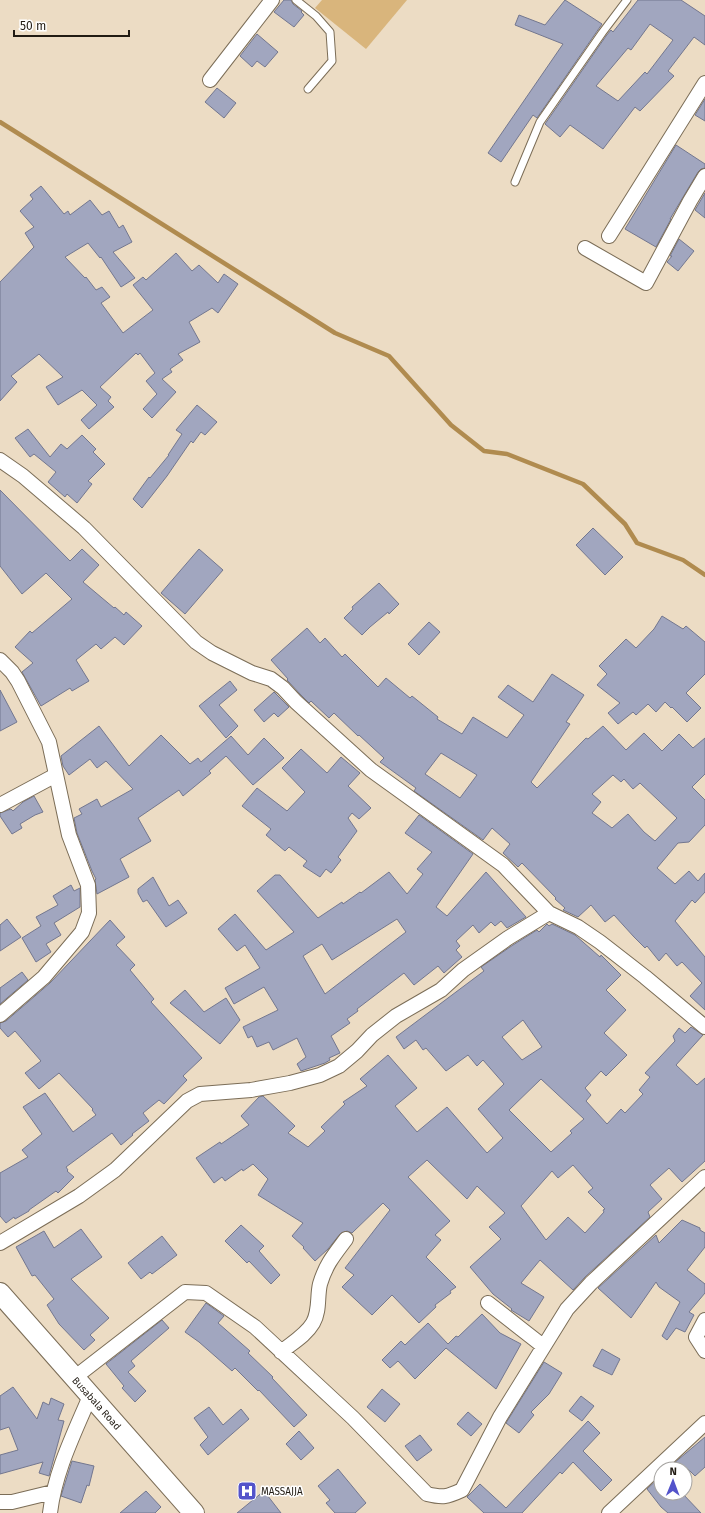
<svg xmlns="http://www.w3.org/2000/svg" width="705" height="1513" viewBox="0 0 705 1513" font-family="'Fira Sans',sans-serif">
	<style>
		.green { fill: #d9b57c }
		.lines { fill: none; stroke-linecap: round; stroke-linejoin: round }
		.stream { stroke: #b08b4f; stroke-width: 4.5 }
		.building { fill: #a1a6bf; stroke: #73778f; fill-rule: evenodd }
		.lane-casing { stroke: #7b6d57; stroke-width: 9 }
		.street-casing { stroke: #7b6d57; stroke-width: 16 }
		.secondary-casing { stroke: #7b6d57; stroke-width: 22 }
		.lane { stroke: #fff; stroke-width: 7 }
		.street { stroke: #fff; stroke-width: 14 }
		.secondary { stroke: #fff; stroke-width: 20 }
		.labels { text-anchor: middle; stroke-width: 3; stroke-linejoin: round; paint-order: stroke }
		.street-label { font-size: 10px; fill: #211b13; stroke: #fff }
		.poi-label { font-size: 10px; fill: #211b13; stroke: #fff; text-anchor: start }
	</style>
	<rect width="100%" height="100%" fill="#ecdcc4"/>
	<path class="green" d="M322 0H407L366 49 315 8Z"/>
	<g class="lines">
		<path class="stream" d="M0 122 335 333 389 356 451 425 484 451 507 454 583 484 625 524 637 543 683 560 705 575"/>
	</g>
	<path class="building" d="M284 0H291L293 4 302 11 301 12 304 15 294 27 274 12Z
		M565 0 602 24 537 118 533 115 501 162 488 153 563 44 515 25 519 15 545 25Z
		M638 0H681L705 16V45L694 37 668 71 674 76 640 111 635 107 603 149 570 125 560 137 545 124 606 36 611 30 613 32ZM650 24 673 40 647 74 645 72 618 101 596 86 628 48 631 50Z
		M257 34 278 52 265 67 257 61 252 67 240 56Z
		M217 88 236 103 224 118 205 102Z
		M705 99V121L695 115Z
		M676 145 705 164V168L701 169 698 172 670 219H671L656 247 625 229Z
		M41 186 64 214 68 211 70 215 90 200 102 215 109 211 119 228 123 225 132 242 113 252 135 278 121 287 101 257 100 258 88 243 65 257 85 278 86 277 96 290 102 287 110 297 101 303 123 333 153 310 133 285 143 277 146 280 176 253 192 271 199 265 218 283 224 274 238 284 218 313 212 308 189 322 200 342 178 354 183 360 170 369 172 372 162 379 176 392 152 418 143 409 157 394 146 381 155 373 140 353 138 355 136 353 100 387 111 397 108 401 114 407 89 429 81 420 97 405 82 390 58 405 46 387 63 377 39 354 11 376 17 382 0 401V282L34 247 25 233 34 227 20 211 33 199 30 195Z
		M705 193V218L695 210Z
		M679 239 694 251 678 271 667 262 672 256H670Z
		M197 405 217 422 205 435 201 432 193 443 191 441 167 476 142 508 133 499 149 477 150 478 169 455H168L182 434 176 430Z
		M28 429 50 457 61 444 67 449 82 435 96 449 93 452 105 464 88 481 92 484 77 503 67 494 65 497 48 482 56 472 34 454 30 457 15 438Z
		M0 490 70 561 82 549 99 565 83 582 114 608 115 607 124 615 126 612 142 626 124 645 115 637 101 649 96 644 76 660 89 681 72 691 70 688 41 706 22 672 33 663 15 647 30 631 32 633 72 599 46 573 22 594 0 566Z
		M593 528 623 557 605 575 576 545Z
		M199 549 223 570 185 614 161 593Z
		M379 583 399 604 389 614 388 612 370 627 362 635 344 618 353 609 352 607Z
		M662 616 683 629 686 626 705 642V674L686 693 701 708 687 722 672 707 671 708 665 702 656 712 648 704 636 715 633 712 618 724 608 713 620 703 597 685 607 674 599 666 626 639 636 648 654 629Z
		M429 622 440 632 419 655 408 644Z
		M307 628 320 643 325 638 342 657 345 654 378 687 386 678 410 698 412 696 438 717 437 719 462 734 473 717 507 738 524 715 498 697 508 685 533 702 552 674 584 695 566 722 570 724 531 782 537 788 586 738 588 739 603 726 626 750 644 733 662 751 679 734 693 748 705 738V774L692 787 705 800V825L689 842 678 843 657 868 675 884 689 871 698 881 705 873V892L695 903 692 900 675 921 705 957V1010L690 996 702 983 682 962 677 966 666 953 659 961 647 946 645 948 634 937 614 915 605 922 591 905 578 917 563 910 565 908 555 899 556 898 522 863 518 867 503 853 510 844 492 828 483 840 414 791 416 788 380 762 384 758 359 735 358 736 334 713 329 718 311 701 309 703 301 695 287 680 288 679 271 660ZM441 753 477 775 460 798 425 774ZM613 775 621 782 624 779 633 789 640 783 677 818 655 841 644 832 628 814 612 828 592 813 601 802 592 794Z
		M230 681 237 690 219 705 238 726 226 738 199 706Z
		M0 690 17 722 0 731Z
		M274 692 289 707 278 717 274 713 264 722 254 710Z
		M99 726 129 766 161 735 190 764 198 758 201 762 231 736 248 755 264 738 284 758 253 785 226 756 209 771 211 773 183 796 179 790 138 818 151 841 120 859 129 877 97 894 95 880 96 879 92 871 77 833 74 818 82 814 79 809 97 799 101 807 133 789 106 761 97 768 90 759 69 775 63 766 61 756Z
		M301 749 327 773 341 757 360 773 348 786 371 808 359 819 352 813 348 818 357 831 338 857 341 860 331 873 326 869 320 877 303 866 307 861 289 847 285 851 266 835 271 829 242 806 257 788 287 811 305 792 282 768Z
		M34 796 43 812 35 815 20 824 22 828 12 834 0 816V813L11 809 13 811 23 802Z
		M419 815 473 854 436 907 447 916 486 872 526 917 507 928 501 921 495 926 491 922 479 933 473 925 456 941 460 946 456 950 462 957 444 973 438 966 414 985 404 973 357 1009 358 1011 347 1019 350 1023 331 1036 340 1053 329 1058 330 1060 325 1063 301 1071 297 1064 306 1057 297 1038 273 1050 269 1042 257 1047 252 1036 248 1038 243 1027 278 1010 264 987 234 1004 225 988 260 968 245 945 237 951 218 929 235 914 266 950 294 932 257 891 275 875H280L318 918 342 902 343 904 360 892 361 893 389 872 407 894 423 874 417 869 432 852 405 833ZM397 919 406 932 325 994 303 956 322 944 332 960Z
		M153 877 169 906 178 900 187 913 166 927 147 900 143 902 138 893V889Z
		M71 885 74 891 80 888V907L54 923 61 935 46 944 51 952 36 962 22 938 41 926 36 917 58 905 53 896Z
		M7 919 21 937 0 951V925Z
		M110 920 125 937 116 945 135 965 130 970 154 999 151 1002 202 1058 183 1076 187 1080 164 1104 159 1100 143 1113 149 1121 132 1134 133 1135 121 1145 112 1133 66 1167 68 1170 67 1171 74 1177 58 1193 56 1191 29 1210V1211L15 1219 14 1217 6 1223 0 1216V1173L28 1157 22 1150 42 1134 23 1107 45 1093 73 1132 96 1115 92 1110 93 1109 59 1073 39 1089 25 1073 41 1061 15 1031 8 1037 0 1028V1023L6 1021 50 983Z
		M547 924 549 926 552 924 575 935 600 957 601 955 621 975 606 990 626 1010 604 1033 627 1055 606 1076 601 1071 585 1088 591 1095 586 1101 607 1124 621 1109 625 1113 643 1094 639 1090 650 1077 645 1073 675 1041 673 1036 679 1028 685 1033 691 1027 703 1035 676 1065 697 1085 705 1078V1161L682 1182 669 1168 650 1185 662 1199 648 1212 650 1217 585 1277 573 1290 540 1260 521 1283 544 1297 529 1321 511 1310 512 1309 493 1294 470 1267 501 1239 489 1227 505 1213 477 1186 467 1199 427 1160 408 1177 450 1221 435 1235 441 1240 426 1257 456 1287 450 1291 451 1293 435 1305 436 1307 419 1323 392 1295 372 1315 342 1287 354 1275 345 1268 390 1210 383 1203 352 1233 347 1231 340 1234 328 1249 315 1261 303 1248 304 1247 292 1236 303 1223 258 1195 268 1179 253 1164 243 1171 242 1169 225 1181 222 1177 214 1183 196 1158 220 1142 221 1144 249 1125 241 1116 259 1097 263 1096 295 1126 288 1133 308 1147 325 1131 321 1127 345 1104 343 1102 367 1086 360 1079 388 1055 417 1088 395 1106 417 1132 447 1107 487 1153 503 1138 478 1109 504 1084 483 1060 477 1066 468 1055 446 1071 426 1048 423 1050 416 1040 404 1049 396 1037 484 971 481 967 513 945 537 930 539 932ZM523 1020 542 1047 522 1060 502 1037ZM541 1079 584 1119 570 1131 572 1133 551 1152 509 1110ZM573 1165 593 1188 588 1192 605 1209 603 1210 604 1212 585 1233 568 1217 546 1240 521 1206 552 1171 558 1178Z
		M22 972 28 980 0 1004V988Z
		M185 990 204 1012 226 998 240 1020 220 1044 170 1003Z
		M682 1220 700 1228V1230L705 1233V1247L687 1270 705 1284V1293L689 1312 694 1315 685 1332 676 1328 667 1340 662 1336 680 1302 659 1287 656 1282 631 1318 598 1288 656 1235 659 1243Z
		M241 1225 264 1246 259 1251 280 1275 271 1284 249 1261 247 1263 225 1241Z
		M81 1229 102 1257 71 1279 109 1318 90 1335 95 1340 84 1350 59 1324 47 1305 54 1299 35 1275 32 1276 16 1247 44 1231 54 1248Z
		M162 1236 177 1255 152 1274 150 1272 141 1279 128 1263Z
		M206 1303 224 1316 218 1323 250 1351 248 1353 273 1377 272 1378 307 1415 294 1427 259 1390 258 1391 235 1368 232 1371 199 1342 185 1332Z
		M482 1314 500 1333 521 1344 496 1389 446 1348 415 1379 398 1361 390 1368 382 1360 401 1341 405 1345 428 1323 448 1344 456 1336 458 1337Z
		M162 1320 169 1328 131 1361 135 1366 128 1372 146 1391 135 1402 122 1388 124 1386 106 1364Z
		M602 1349 620 1359 612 1375 593 1366Z
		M544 1362 562 1373 549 1394 531 1412 534 1415 519 1433 506 1423Z
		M13 1387 37 1419 43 1402 49 1405 51 1398 64 1404 58 1420 64 1421 49 1476 39 1473 43 1462 0 1474V1455L18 1450 9 1427 0 1430V1396Z
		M382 1389 400 1404 385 1422 367 1407Z
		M581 1396 594 1406 582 1421 569 1411Z
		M209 1407 223 1425 241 1409 249 1419 208 1455 200 1445 208 1437 194 1418Z
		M468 1412 482 1424 471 1436 457 1424Z
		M588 1421 600 1433 583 1451 612 1480 601 1491 573 1462 562 1474 560 1472 522 1513H484L467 1497 480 1484 506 1508Z
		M299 1431 314 1448 301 1460 286 1444Z
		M420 1435 432 1450 417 1461 405 1446Z
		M705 1437V1467L695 1476 688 1469H678L673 1464Z
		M72 1461 94 1466 89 1486 87 1485 81 1503 61 1496Z
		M338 1469 366 1503 355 1513H335L326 1503 330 1500 318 1486Z
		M661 1476V1493H682L701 1513H668L661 1507 647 1489Z
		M146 1491 161 1507 155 1513H120Z
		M264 1491 281 1513H237Z"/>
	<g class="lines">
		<g class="lane-casing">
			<path id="lane" d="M296 0 316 16 330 32 332 61 308 89
				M515 182 540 122 602 33 627 0"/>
		</g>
		<g class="street-casing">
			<path id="street" d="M210 80 272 0
				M609 236 705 83
				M585 248 646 283 690 201 705 176
				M0 460 23 476 84 528 196 642 212 653 252 673 271 679 283 688 296 702 371 770 503 865 549 913 578 927 600 942 645 977 705 1027
				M0 660 12 672 18 681 49 742 69 835 88 885 89 913 82 932 44 977 0 1015
				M0 805 56 775
				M0 1243 79 1196 115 1170 187 1101 200 1094 251 1090 290 1083 320 1075 339 1066 357 1051 372 1035 396 1016 441 990 463 970 508 938 549 913
				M488 1303 543 1346
				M705 1320 696 1337 705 1351
				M281 1352C292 1343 306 1335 313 1323 320 1311 317 1296 320 1284 326 1264 334 1255 346 1239
				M74 1378 185 1292 206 1293 255 1327 353 1418 427 1494C443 1498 447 1497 462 1490L500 1417 567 1309 591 1283 705 1177
				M0 1502H12L53 1492
				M50 1513C55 1471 74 1434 90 1396
				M609 1513 705 1423"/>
		</g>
		<g class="secondary-casing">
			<path id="secondary" d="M0 1293 194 1513"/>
		</g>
		<use href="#lane" class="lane"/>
		<use href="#street" class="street"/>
		<use href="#secondary" class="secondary"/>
	</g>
	<defs>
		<g id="hospital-square" transform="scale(1)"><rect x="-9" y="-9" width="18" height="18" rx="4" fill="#5353ca" stroke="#fff"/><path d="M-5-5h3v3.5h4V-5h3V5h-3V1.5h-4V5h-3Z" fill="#fff"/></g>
	</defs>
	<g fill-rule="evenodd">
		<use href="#hospital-square" x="247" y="1491"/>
	</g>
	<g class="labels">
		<g class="street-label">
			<text transform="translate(97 1403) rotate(48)" y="4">Busabala Road</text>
		</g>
		<g class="poi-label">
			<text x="261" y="1495">MASSAJJA</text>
		</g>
	</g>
	<g transform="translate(673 1481) rotate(1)"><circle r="19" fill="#ffffff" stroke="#a6a4a1"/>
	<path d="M0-3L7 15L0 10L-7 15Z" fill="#5353ca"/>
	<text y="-6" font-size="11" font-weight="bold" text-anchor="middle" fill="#211b13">N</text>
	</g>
	<path d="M14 30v6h115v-6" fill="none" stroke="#211b13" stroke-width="2"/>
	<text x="20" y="30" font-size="12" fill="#211b13" stroke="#ffffff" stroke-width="3" paint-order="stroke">50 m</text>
</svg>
